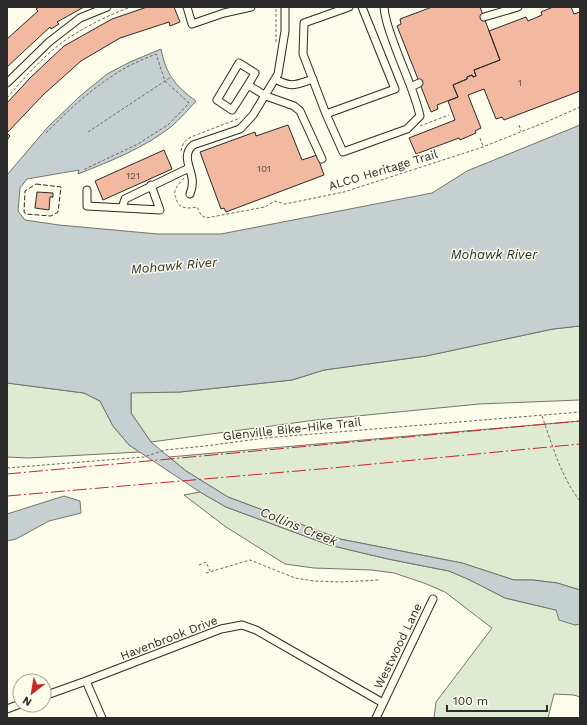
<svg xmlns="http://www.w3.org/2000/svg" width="587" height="725" viewBox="0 0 587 725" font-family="'Work Sans',sans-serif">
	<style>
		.green { fill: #deebd1; stroke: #74746e }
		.water { fill: #c7d0d0; stroke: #74746e }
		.building { fill: #f2b8a0; stroke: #2b2b2b }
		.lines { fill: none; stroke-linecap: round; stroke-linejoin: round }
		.minor-casing { stroke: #2b2b2b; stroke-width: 9 }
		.path { stroke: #6a6964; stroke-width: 1; stroke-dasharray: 3 2; stroke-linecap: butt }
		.minor { stroke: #fdfbea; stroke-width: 7 }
		.fence { stroke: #2b2b2b; stroke-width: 1; stroke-dasharray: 5 2; stroke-linecap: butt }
		.power { stroke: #c62828; stroke-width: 1; stroke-dasharray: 14 3 2 3; stroke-linecap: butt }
		.labels { text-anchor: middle; stroke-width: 3; stroke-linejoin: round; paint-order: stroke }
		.number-label { font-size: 10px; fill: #5d4e48 }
		.street-label { font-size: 12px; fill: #2b2b2b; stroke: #fdfbea }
		.water-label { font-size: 13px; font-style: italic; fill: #2b2b2b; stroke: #fdfbea }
	</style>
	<rect width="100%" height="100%" fill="#fdfbea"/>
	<path class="green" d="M580 326V400L479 404 316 420 151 442 131 413V392H180L292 380 324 370 426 356 553 329Z
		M7 383 84 393 100 401 113 426 129 445 140 452 28 458 7 457Z
		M580 421V590L557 583 533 580H514L462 563 340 539 228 497 186 471 169 457Z
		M200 492 226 507 329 545 388 559 449 571 470 580 505 598 556 610 575 625 580 624V697L574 695 554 694 548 718H434L436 702 492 628 445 592 424 583 394 573 372 570 314 568 285 564 226 527 184 495Z"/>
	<path class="water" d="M161 49C166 74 175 86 196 101 188 110 181 118 172 126 144 148 111 161 78 174L79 170 27 179 20 188 18 211 25 220 59 225 158 234H221L432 193 467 171 580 125V326L553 329 426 356 324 370 292 380 180 392 131 393V413L151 442 186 471 228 497 340 539 462 563 514 580H533L557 583 580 590V624L575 625 559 620 556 610 505 598 470 580 449 571 388 559 329 545 226 507 200 492 129 445 113 426 100 401 84 393 7 383V175L47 128 79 97 107 74 130 62Z
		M64 496 80 501 81 513 49 521 16 539 7 541V514Z"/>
	<path class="building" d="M39 7H84L57 22 59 24 51 29 50 27 7 67V39L38 11 36 9Z
		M147 7H174L180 22 170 26 169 22 120 38 81 61 43 95 7 133 10 136 7 140V103L30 78 64 46 112 19Z
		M432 7H480L500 60 474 70 476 76 473 77 472 75 467 77V79L453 85 458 97 437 105 438 109 431 112 397 26 401 24 400 19Z
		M553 7H571L574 14 580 12V91L504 120 502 117 496 119 484 89 468 95 481 128 475 131 476 133 460 140 459 138 416 154 409 138 455 120 448 101 458 97 453 85 467 79V77L472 75 473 77 476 76 474 70 500 60 489 31 526 17 528 21 542 15 541 12Z
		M288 125 302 160 317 155 324 175 226 212 224 208 221 209 200 152 255 132 256 136Z
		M164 150 172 169 103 200 95 181Z
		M37 192 53 193V197H50L49 210 35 208Z"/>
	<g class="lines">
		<g class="minor-casing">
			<path id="minor" d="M187 7 192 24 224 13 251 7
				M349 7 304 23 303 54 326 114 343 152 407 129 420 116C415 93 404 71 396 49 391 35 385 22 384 7
				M484 17 518 7
				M275 79C292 88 295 85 313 79
				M7 83 49 42 80 18 107 7
				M248 85 232 110 217 100 239 63 255 73 248 85 266 96 294 106 300 111 322 159
				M411 87 419 83
				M326 114 395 89 362 7
				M87 190V206L160 210 151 185
				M190 194C192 189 193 184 192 178 190 166 182 155 193 145L240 129 253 115 278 74 285 31V7
				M122 208 125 199 189 168
				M86 681 102 718
				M44 696 86 681 221 629 242 625 256 630 383 703
				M7 709 20 704
				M376 718 433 599"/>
		</g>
		<path class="path" d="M276 42V7
			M7 98C25 77 44 55 67 39 87 26 108 15 131 7
			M519 125 521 131
			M420 126 449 115
			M88 132 171 77
			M46 133C70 108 97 84 127 67 136 62 146 58 156 54L165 81 189 103 169 124 138 144 83 170
			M480 138 483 146
			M181 151C182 144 185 140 191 137L240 118
			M184 178C181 182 176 186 175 191 174 192 175 197 176 198 178 209 188 209 197 207L201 215 206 218 265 207 275 201 285 204 344 192 480 148 546 122 580 107
			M542 416C552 444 561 477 580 501
			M7 468 144 457 165 450 205 446 265 438 580 412
			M199 565 206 562 210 571
			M206 573 250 560 295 578 314 581 341 582 379 580"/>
		<use href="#minor" class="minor"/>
		<path class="fence" d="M36 184 61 187 58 212 51 216 26 214 24 212 25 191Z"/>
		<path class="power" d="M7 474 580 421
			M7 496 332 468 580 444"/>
	</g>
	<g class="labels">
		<g class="number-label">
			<text x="520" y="86">1</text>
			<text x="264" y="172">101</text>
			<text x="133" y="179">121</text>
		</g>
		<g class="street-label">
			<text transform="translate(383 170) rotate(-17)" y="4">ALCO Heritage Trail</text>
			<text transform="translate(292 429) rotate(-6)" y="4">Glenville Bike-Hike Trail</text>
			<text transform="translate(169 638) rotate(-21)" y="4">Havenbrook Drive</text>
			<text transform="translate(398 646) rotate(-64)" y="4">Westwood Lane</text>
		</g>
		<g class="water-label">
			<text x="494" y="259">Mohawk River</text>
			<text transform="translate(174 265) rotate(-5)" y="5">Mohawk River</text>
			<text transform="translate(299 526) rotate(22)" y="5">Collins Creek</text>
		</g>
	</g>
	<rect width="587" height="725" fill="none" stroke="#2b2b2b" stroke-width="16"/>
	<g transform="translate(32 693) rotate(211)"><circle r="19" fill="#fdfbea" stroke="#a9a89e"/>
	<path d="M0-3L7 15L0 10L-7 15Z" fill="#c62828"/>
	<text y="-6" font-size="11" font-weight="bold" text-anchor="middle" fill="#2b2b2b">N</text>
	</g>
	<path d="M447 705v6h100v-6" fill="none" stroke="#2b2b2b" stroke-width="2"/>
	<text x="453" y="705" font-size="12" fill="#2b2b2b" stroke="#fdfbea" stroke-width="3" paint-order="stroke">100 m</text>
</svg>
